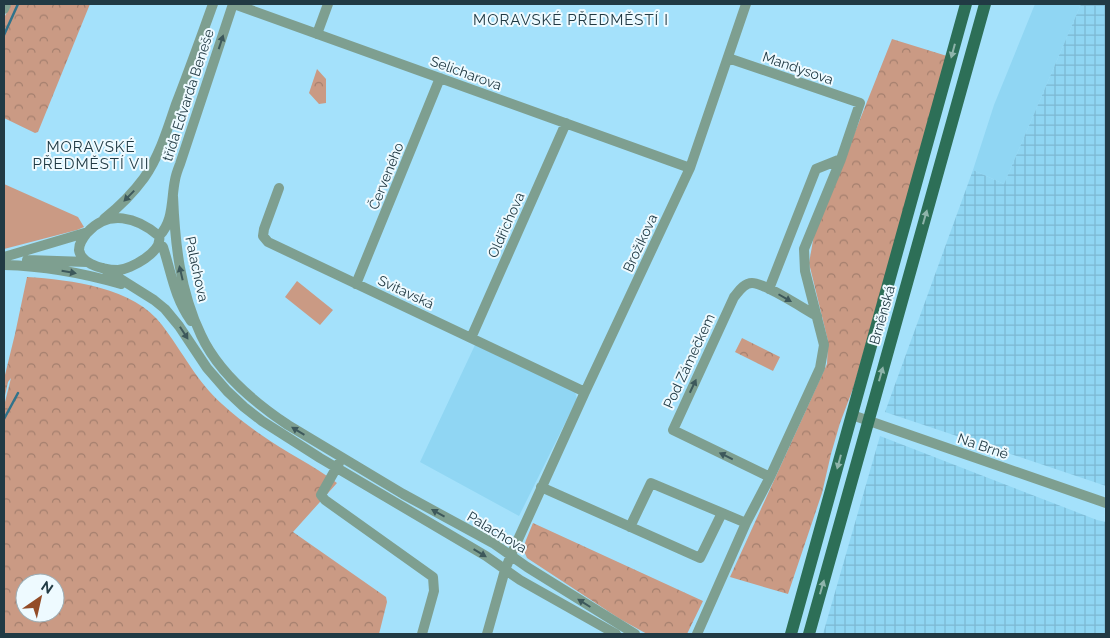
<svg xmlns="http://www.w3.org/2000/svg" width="1110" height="638" viewBox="0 0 1110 638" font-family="Raleway,sans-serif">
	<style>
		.built { fill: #90d6f3 }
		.industrial { fill: url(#industrial-grid) }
		.grass { fill: #ca9a84 }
		.park { fill: url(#park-crowns); fill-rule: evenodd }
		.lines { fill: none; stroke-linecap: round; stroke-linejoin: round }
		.stream { stroke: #30738b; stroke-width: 2.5 }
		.minor { stroke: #7e9f90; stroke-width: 10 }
		.major { stroke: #2d6f57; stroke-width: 12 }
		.oneway { fill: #3d585b }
		.oneway2 { fill: #8eb4ab }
		.labels { text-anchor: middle; stroke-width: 4; stroke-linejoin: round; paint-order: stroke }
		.street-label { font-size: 14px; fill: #213a44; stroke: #eefaff }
		.neighbourhood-label { font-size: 15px; letter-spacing: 1px; fill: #213a44; stroke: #eefaff }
	</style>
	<defs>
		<pattern id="industrial-grid" width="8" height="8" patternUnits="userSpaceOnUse" patternTransform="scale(1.25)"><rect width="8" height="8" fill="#90d6f3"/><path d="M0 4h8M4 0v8" fill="none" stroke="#7cb8d2"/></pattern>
		<pattern id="park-crowns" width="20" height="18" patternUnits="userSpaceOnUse" patternTransform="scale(1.25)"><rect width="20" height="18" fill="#ca9a84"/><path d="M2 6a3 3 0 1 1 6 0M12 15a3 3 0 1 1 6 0" fill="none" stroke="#a47f6e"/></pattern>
	</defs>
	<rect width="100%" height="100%" fill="#a4e1fb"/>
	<path class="built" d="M1035 4H1081L1004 184 973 170 994 105Z
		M475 345 575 392 577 399 519 516 420 462Z"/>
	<path class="industrial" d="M1081 4H1106V486L885 412 973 170 1004 184Z
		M880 436 1097 520 1106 522V634H823Z"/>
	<path class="grass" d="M4 184 78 217 84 227 77 230 4 249Z
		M297 281 333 310 320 325 285 297Z"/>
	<path class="park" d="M11 4H90L38 132 35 133 4 118V18Z
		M892 39 947 56 854 386 840 423 831 454 822 493 788 594 730 577 827 364 828 341 809 263 814 235Z
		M317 69 326 79V103L319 104 309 93Z
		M27 277C71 280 134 287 162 325 182 351 197 382 222 404 234 415 247 425 260 434 285 452 313 465 337 483L293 532 386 597 387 602 379 634H4V406L11 378 8 382 4 400V379L15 334ZM25 583H55V613H25Z
		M742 338 780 357 773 371 735 352Z
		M533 523 703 601 687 634H647L620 619 527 558 523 549 526 540Z"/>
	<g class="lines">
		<path class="stream" d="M4 35 18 4
			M4 419 18 393"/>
		<path class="minor" d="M234 4 690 168
			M4 9 6 4
			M317 34 328 4
			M279 188 264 229 263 236 268 242 585 392
			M173 196C175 244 180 291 201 335 218 372 255 403 288 425L403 494 493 543 527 567 635 634
			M104 219C119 207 133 193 144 178 159 157 168 128 176 104 189 71 201 37 213 4
			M159 236C137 217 108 209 87 233 83 238 79 243 79 250 80 257 85 261 91 264 99 268 109 270 118 270 131 269 163 252 159 236 174 221 171 199 175 180 176 174 178 169 180 164L233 4
			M159 243 163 247C172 275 174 296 191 321
			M4 257 88 232
			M27 260 87 262
			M4 265C44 266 83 273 121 284
			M103 268 154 300 165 309 179 326 207 368 227 391 244 407 262 421 320 458 486 556 520 580 616 634
			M356 284 440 78
			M769 289 816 169 841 159
			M471 338 566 123
			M852 415 1106 503
			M339 463 321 495 325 500 433 577 434 591 422 634
			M770 477 673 430 734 297C739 291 744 283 752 283 765 283 804 309 817 316
			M541 487 700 558 722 513
			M630 527 651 483 746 523
			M487 634 505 570 511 555 585 392 690 168 746 4
			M697 634 746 523 770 477 820 368 824 345 805 271 804 249 841 159 860 103 728 58"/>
		<path class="major" d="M791 634 966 4
			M809 634 985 4"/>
	</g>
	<defs><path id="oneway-solid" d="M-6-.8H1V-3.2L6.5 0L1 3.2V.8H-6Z" transform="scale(1.25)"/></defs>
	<g class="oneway">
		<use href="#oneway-solid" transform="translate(221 42) rotate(-72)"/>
		<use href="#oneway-solid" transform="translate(129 196) rotate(134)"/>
		<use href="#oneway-solid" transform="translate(69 272) rotate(10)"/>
		<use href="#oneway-solid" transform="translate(181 273) rotate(-103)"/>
		<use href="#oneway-solid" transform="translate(785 298) rotate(30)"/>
		<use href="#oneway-solid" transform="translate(184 333) rotate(57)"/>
		<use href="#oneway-solid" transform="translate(693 386) rotate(-65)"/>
		<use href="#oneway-solid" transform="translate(298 431) rotate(-149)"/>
		<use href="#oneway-solid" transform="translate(726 456) rotate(-154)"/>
		<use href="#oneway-solid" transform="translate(438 513) rotate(-151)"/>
		<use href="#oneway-solid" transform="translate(480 553) rotate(31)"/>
		<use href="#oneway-solid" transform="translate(584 603) rotate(-148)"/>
	</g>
	<g class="oneway2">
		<use href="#oneway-solid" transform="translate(953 51) rotate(105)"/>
		<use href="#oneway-solid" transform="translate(925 217) rotate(-74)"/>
		<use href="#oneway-solid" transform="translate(881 374) rotate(-74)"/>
		<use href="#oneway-solid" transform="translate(839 462) rotate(105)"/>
		<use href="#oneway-solid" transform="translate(822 587) rotate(-74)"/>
	</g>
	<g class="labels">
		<g class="street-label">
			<text transform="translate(798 68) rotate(19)" y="5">Mandysova</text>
			<text transform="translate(466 73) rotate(20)" y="5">Selicharova</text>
			<text transform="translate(188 95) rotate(-72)" y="5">třída Edvarda Beneše</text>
			<text transform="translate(386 176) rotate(-68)" y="5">Červeného</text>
			<text transform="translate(506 225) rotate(-66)" y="5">Oldřichova</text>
			<text transform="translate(640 243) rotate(-65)" y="5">Brožíkova</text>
			<text transform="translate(197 269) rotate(78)" y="5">Palachova</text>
			<text transform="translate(406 292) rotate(25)" y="5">Svitavská</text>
			<text transform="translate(882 315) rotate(-74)" y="5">Brněnská</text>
			<text transform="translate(689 361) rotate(-65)" y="5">Pod Zámečkem</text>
			<text transform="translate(983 446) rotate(19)" y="5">Na Brně</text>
			<text transform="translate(497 532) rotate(31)" y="5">Palachova</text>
		</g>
		<g class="neighbourhood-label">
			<text x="571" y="25">MORAVSKÉ PŘEDMĚSTÍ I</text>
			<text x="91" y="152">MORAVSKÉ<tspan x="91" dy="17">PŘEDMĚSTÍ VII</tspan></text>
		</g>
	</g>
	<rect width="1110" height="638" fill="none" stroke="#213a44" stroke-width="10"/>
	<g transform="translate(40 598) rotate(34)"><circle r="24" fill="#eefaff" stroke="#9cadb4"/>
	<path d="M0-4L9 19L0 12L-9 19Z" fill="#934c27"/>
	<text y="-8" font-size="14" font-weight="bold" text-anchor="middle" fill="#213a44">N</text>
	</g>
</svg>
